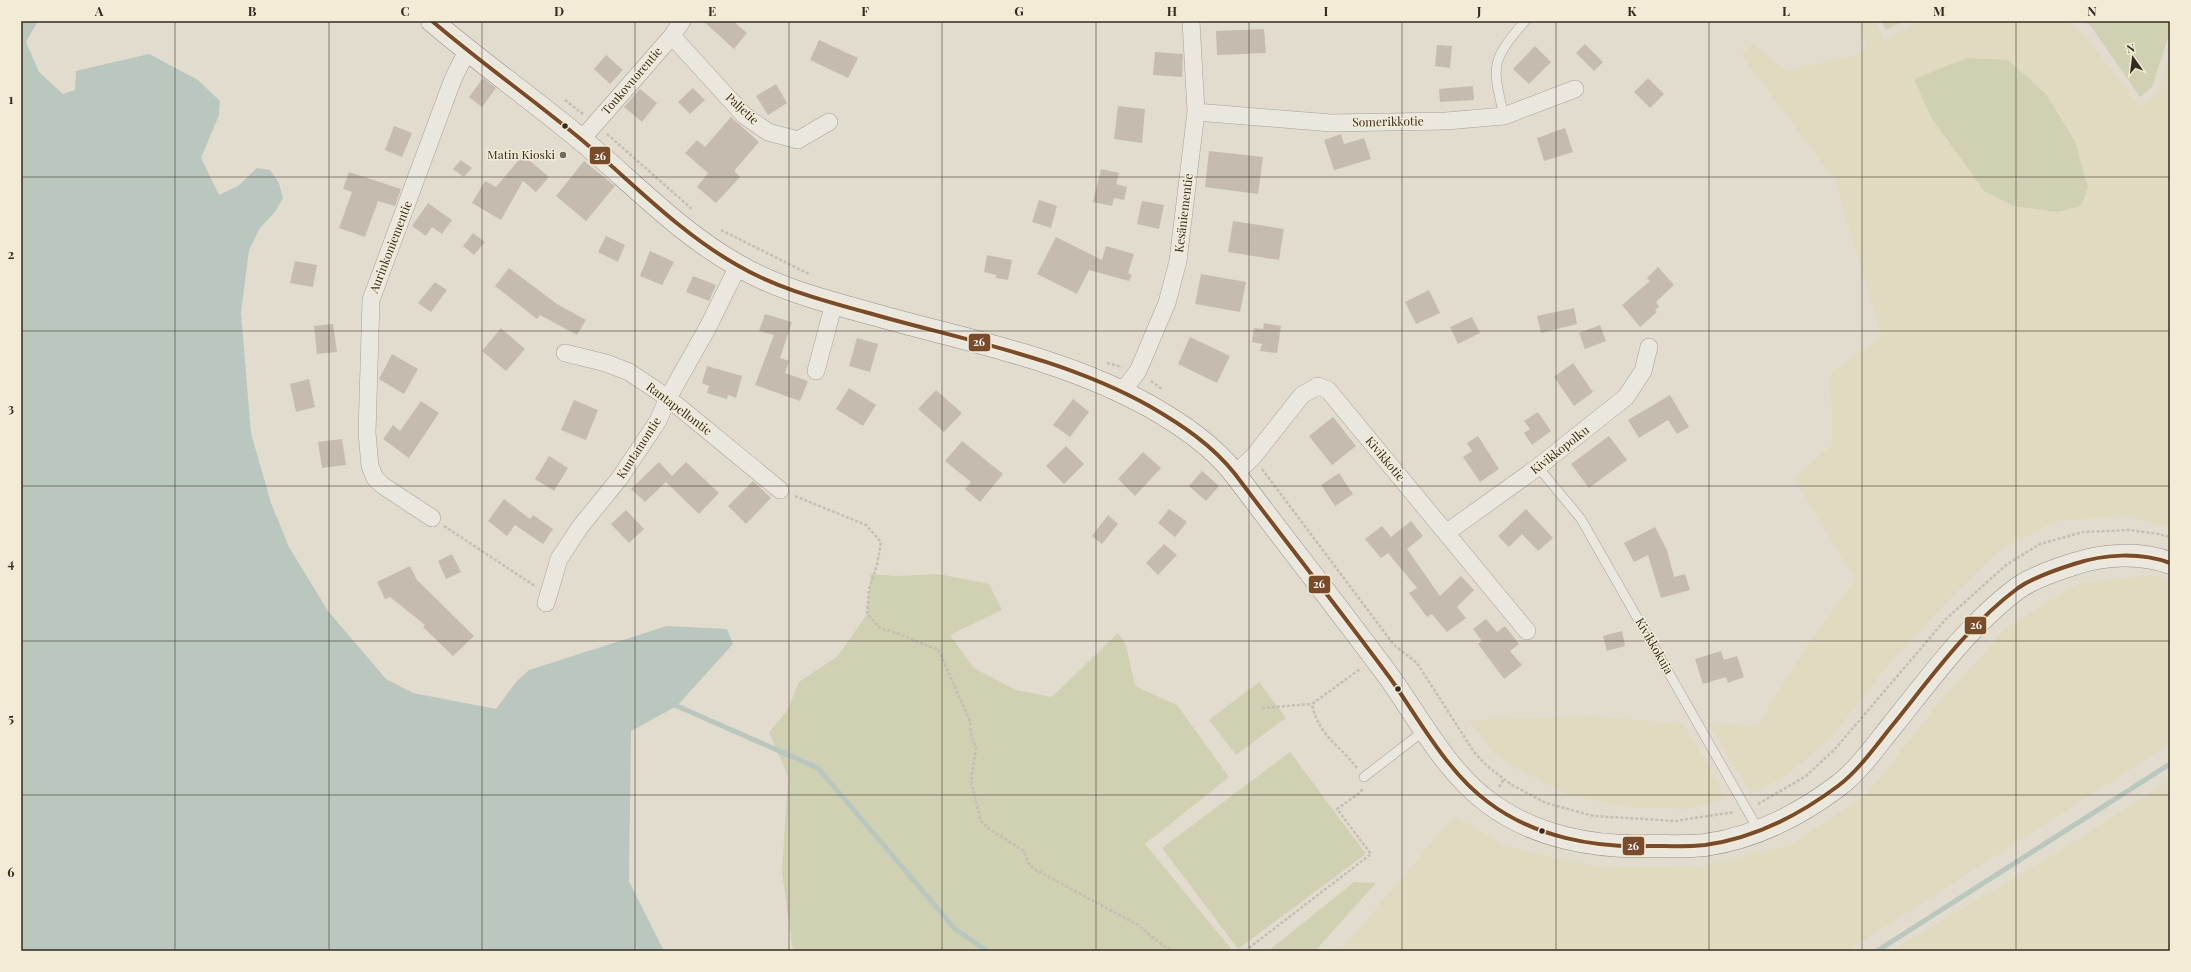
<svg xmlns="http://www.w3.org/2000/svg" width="2191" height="972" viewBox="0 0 2191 972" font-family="'Playfair Display',serif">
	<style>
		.farmland { fill: #e0dac0; fill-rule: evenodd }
		.green { fill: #d0d0b2 }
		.water { fill: #b9c7bf }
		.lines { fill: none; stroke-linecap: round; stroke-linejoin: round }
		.stream { stroke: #b9c7bf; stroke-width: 5 }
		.building { fill: #c5bcaf }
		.lane-casing { stroke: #a7a197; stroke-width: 10 }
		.street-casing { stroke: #a7a197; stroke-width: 18 }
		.secondary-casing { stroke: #979186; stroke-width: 23 }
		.path { stroke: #c3beb6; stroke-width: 2.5; stroke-dasharray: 3 2; stroke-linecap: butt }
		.lane { stroke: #eae7df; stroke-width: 9 }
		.street { stroke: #eae7df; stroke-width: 17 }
		.secondary { stroke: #eae7df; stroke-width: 22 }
		.bus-1-casing { stroke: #f2ebd5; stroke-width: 7 }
		.bus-1 { stroke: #7a4b2a; stroke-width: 4 }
		.grid { fill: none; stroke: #352b20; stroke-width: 1; stroke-opacity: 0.55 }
		.bus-dot { fill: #352b20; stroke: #f2ebd5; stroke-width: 1.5 }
		.poi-dot { fill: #72695d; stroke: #f2ebd5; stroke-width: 1.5 }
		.labels { text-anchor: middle; stroke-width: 3; stroke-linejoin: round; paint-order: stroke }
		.street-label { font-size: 12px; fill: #352b20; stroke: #f2ebd5 }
		.poi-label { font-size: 12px; fill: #352b20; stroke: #f2ebd5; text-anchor: end }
		.line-badge { stroke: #f2ebd5; stroke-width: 1.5 }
		.badge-label { font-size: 11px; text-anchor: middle; font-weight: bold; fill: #fff }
		.neatline { fill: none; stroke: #352b20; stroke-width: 1.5 }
		.grid-label { font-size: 13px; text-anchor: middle; font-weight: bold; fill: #352b20 }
	</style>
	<rect width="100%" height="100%" fill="#e2dcce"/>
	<path class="farmland" d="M1857 21H1875L1885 41 1919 21H2067L2079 29 2141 107 2158 92 2170 57V528L2128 516 2055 521 1999 551 1955 593 1889 664 1832 736 1790 773 1751 794 1708 723 1757 726 1804 650 1855 580 1794 478 1832 445 1831 372 1882 337 1835 180 1741 55 1753 43 1787 71 1855 55 1868 45ZM1967 58 2046 94 2075 141 2088 187 2058 212 2013 206 1984 191 1914 79Z
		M2152 575 2170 582V744L1847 951H1340L1454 816 1508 847 1594 866 1698 867 1791 845 1866 795 1946 694 2009 626 2079 583Z
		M1596 716 1684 724 1727 799 1687 809 1625 807 1566 794 1516 768 1493 753 1469 720Z
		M2170 780V951H1891L2053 855Z"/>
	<path class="green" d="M1881 21H1903L1886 30Z
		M2083 21H2170V32L2152 87 2140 97 2090 25Z
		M1967 58 2008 60 2046 94 2075 141 2088 187 2081 206 2058 212 2013 206 1984 191 1931 117 1914 79Z
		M871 574 896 576 938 574 989 584 1002 610 950 635 974 668 1016 690 1052 697 1118 633 1126 645 1135 686 1177 705 1229 777 1145 844 1233 951H793L782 872 788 776 769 732 787 711 799 682 838 656 867 614Z
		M1259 682 1286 718 1236 755 1209 720Z
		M1290 752 1366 854 1238 949 1162 848Z
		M1354 882 1376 883 1315 951H1268Z"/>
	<path class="water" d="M21 21H38L26 42 39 72 63 94 75 90 76 71 149 54 198 80 220 101 219 115 201 158 219 195 238 186 257 168 270 170 279 183 283 198 275 212 260 228 249 250 241 313 251 433 271 503 289 547 328 611 386 679 413 693 496 709 516 682 529 670 667 626 727 629 733 644 677 706 631 731 629 881 663 949 662 951H21Z"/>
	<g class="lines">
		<path class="stream" d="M677 706 818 768 955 929 987 951
			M1877 951 2170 764"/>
	</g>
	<path class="building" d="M703 21H733L747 33 734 49Z
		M1264 29 1266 53 1217 55 1216 31Z
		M819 40 858 58 848 78 810 60Z
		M1585 44 1603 62 1594 71 1576 53Z
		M1437 45 1452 46 1450 68 1435 66Z
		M1535 46 1551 62 1529 84 1513 69Z
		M1155 52 1183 54 1182 77 1153 75Z
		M606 55 623 70 610 84 594 69Z
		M483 78 496 88 482 107 469 97Z
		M1648 78 1664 94 1650 108 1634 92Z
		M776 84 787 103 768 115 756 96Z
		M1473 86 1474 100 1440 102 1439 89Z
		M693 88 705 100 690 114 678 102Z
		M640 89 657 103 642 122 624 107Z
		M1118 106 1145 109 1142 143 1114 139Z
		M731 117 759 142 734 171 740 177 716 203 697 187 708 173 685 153 697 140 705 147Z
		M394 126 412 133 402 157 385 150Z
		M1565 128 1573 152 1544 161 1537 138Z
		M1341 134 1344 144 1364 138 1371 159 1334 170 1324 140Z
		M1209 151 1263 157 1258 194 1205 187Z
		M523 155 549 177 536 192 523 181 501 220 472 203 485 181 496 187Z
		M461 160 472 168 464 177 453 169Z
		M584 161 615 186 586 221 556 196Z
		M1101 169 1119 173 1116 184 1127 187 1124 200 1114 198 1112 206 1093 202Z
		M349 172 401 189 395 206 378 201 365 237 339 228 352 192 343 189Z
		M1039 200 1057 206 1051 228 1032 222Z
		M1142 201 1164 205 1159 229 1137 224Z
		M428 203 452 220 442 234 432 227 426 236 412 226Z
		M1233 221 1284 229 1279 260 1228 252Z
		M473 233 485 242 474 255 463 246Z
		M606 236 625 245 618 262 598 252Z
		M1056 237 1102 260 1106 246 1134 254 1128 273 1132 275 1129 281 1089 270 1077 294 1037 274Z
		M650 251 674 262 662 285 640 276Z
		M987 255 1012 260 1008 280 996 278V275L984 272Z
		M295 261 317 265 313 287 290 283Z
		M1658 267 1674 285 1656 302 1659 307 1655 310 1657 312 1640 327 1622 305 1650 281 1647 278Z
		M509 268 557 304 586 320 577 335 540 315 537 319 495 286Z
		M1201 274 1246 282 1240 312 1195 304Z
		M693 276 716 285 709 301 686 292Z
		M435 282 447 290 431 312 418 303Z
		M1429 290 1440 313 1416 324 1405 302Z
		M1574 308 1577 324 1541 333 1537 316Z
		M765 314 792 322 780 358 789 361 785 373 808 381 800 401 755 385 774 335 759 331Z
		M1472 317 1480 333 1458 344 1450 327Z
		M1264 323 1281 326 1277 353 1260 351 1262 344 1252 342 1254 328 1263 329Z
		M333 324 337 352 317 354 314 326Z
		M1600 325 1606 341 1585 349 1579 333Z
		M501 328 525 349 506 371 482 351Z
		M1190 337 1230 356 1217 383 1178 364Z
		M857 338 878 344 870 372 849 366Z
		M392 354 418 369 404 394 379 379Z
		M1573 363 1593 392 1574 406 1554 377Z
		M707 366 742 376 736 398 728 395 727 399 707 393 709 386 702 383Z
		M309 379 315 407 296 412 290 384Z
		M849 388 876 405 863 426 836 409Z
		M936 390 962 413 944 432 918 409Z
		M1670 395 1689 427 1677 434 1668 420 1639 438 1628 420Z
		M1073 399 1089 412 1070 437 1053 425Z
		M574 400 598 410 586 440 561 430Z
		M421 401 439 413 409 458 383 439 393 425 400 431Z
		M1538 412 1551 431 1532 445 1524 433 1530 429 1524 421Z
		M1333 417 1356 446 1332 465 1309 436Z
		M1478 436 1499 469 1480 482 1463 457 1472 451 1467 443Z
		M1609 436 1627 460 1589 488 1571 464Z
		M342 439 346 465 322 468 318 442Z
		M962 441 1003 474 980 502 965 489 971 482 945 461Z
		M1066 446 1084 464 1064 484 1046 466Z
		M1143 452 1161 468 1135 496 1118 479Z
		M549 456 568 468 554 491 535 479Z
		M659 462 672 476 645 502 631 489Z
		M686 462 719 493 699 514 666 482Z
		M1202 471 1219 486 1206 501 1189 486Z
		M1339 473 1353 494 1335 506 1321 485Z
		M753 481 771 498 746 524 728 506Z
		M504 499 530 519 533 515 553 529 543 544 515 525 507 536 488 521Z
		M1169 509 1187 522 1175 537 1158 523Z
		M1526 509 1553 538 1538 551 1522 534 1509 547 1498 536Z
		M626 510 644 529 629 543 611 524Z
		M1108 515 1118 524 1102 544 1092 536Z
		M1411 521 1423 536 1407 549 1440 596 1461 576 1474 590 1457 607 1466 618 1447 632 1432 614 1427 617 1409 593 1417 588 1388 553 1381 558 1365 539 1382 526 1391 537Z
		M1655 527 1667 550 1674 577 1685 574 1690 590 1661 598 1648 555 1634 562 1624 543Z
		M1164 544 1177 555 1158 575 1146 563Z
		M452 554 461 572 446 579 438 561Z
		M410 566 417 580 474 636 453 656 423 627 425 625 390 597 385 599 377 582Z
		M1486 619 1497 632 1505 626 1519 644 1510 651 1522 665 1504 679 1478 644 1482 641 1473 629Z
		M1622 631 1625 646 1607 651 1603 636Z
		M1721 651 1724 660 1737 656 1744 677 1728 683 1726 677 1703 684 1695 659Z"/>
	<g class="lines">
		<g class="lane-casing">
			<path id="lane" d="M1504 116C1492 65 1490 62 1525 21
				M1538 467 1581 519 1759 831
				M1364 777 1425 730"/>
		</g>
		<g class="street-casing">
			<path id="street" d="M672 36 745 116 768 132 798 140 829 122
				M1196 112 1331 123 1446 121 1504 116 1575 89
				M581 140 672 36 682 21
				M565 353 606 363 629 372 668 398 780 490
				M816 371 834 303
				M1122 392 1138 371 1167 303 1178 261 1196 112 1191 21
				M1235 474 1253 457 1302 395 1318 386 1328 390 1527 631
				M432 518 382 485 375 478 370 466 367 433 371 300 453 79 467 51
				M1446 533 1538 467 1626 397 1643 371 1649 347
				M546 603 559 559 580 527 619 479 658 421 668 398 708 327 738 266"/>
		</g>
		<g class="secondary-casing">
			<path id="secondary" d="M432 21C481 63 534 100 583 141 634 184 679 232 737 265 776 288 822 300 865 312 962 340 1062 357 1151 407 1182 425 1212 445 1235 474 1286 542 1339 609 1390 678 1419 719 1447 772 1488 802 1534 837 1594 848 1650 846 1668 846 1687 847 1705 845 1755 838 1798 816 1838 786 1858 771 1875 747 1891 727 1930 679 1967 626 2018 588 2034 577 2055 570 2074 564 2104 554 2140 552 2170 563"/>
		</g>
		<path class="path" d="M565 100 583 114
			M607 134 693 210
			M721 230 809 274
			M1107 363 1122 367
			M1151 381 1163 390
			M1262 469 1394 645 1417 663 1474 752 1487 766 1512 785 1546 803 1594 816 1676 821 1734 812
			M795 496 866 525 881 542 877 565 869 589 867 614 881 629C902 632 917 644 938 649L970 721 971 734 976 748 971 782 981 821 989 829 1024 851 1028 863 1034 869 1138 925 1162 945 1173 951
			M444 526 535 586
			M1262 708 1312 704
			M1357 768C1339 744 1319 737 1312 704L1360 669
			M1499 787 1504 779
			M1758 804 1806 776 1835 749 1946 619 2006 565 2040 544 2083 532 2129 530 2159 534 2170 537
			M1245 951 1371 854 1337 809 1361 792 1362 789"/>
		<use href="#lane" class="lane"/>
		<use href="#street" class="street"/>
		<use href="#secondary" class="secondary"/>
		<g class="bus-1-casing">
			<path id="bus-1" d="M432 21C481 63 534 100 583 141 634 184 679 232 737 265 776 288 822 300 865 312 962 340 1062 357 1151 407 1182 425 1212 445 1235 474 1286 542 1339 609 1390 678 1419 719 1447 772 1488 802 1534 837 1594 848 1650 846 1668 846 1687 847 1705 845 1755 838 1798 816 1838 786 1858 771 1875 747 1891 727 1930 679 1967 626 2018 588 2034 577 2055 570 2074 564 2104 554 2140 552 2170 563"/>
		</g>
		<use href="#bus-1" class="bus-1"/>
	</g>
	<path class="grid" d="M175 21V951M329 21V951M482 21V951M635 21V951M789 21V951M942 21V951M1096 21V951M1249 21V951M1402 21V951M1556 21V951M1709 21V951M1862 21V951M2016 21V951M21 177H2170M21 331H2170M21 486H2170M21 641H2170M21 795H2170"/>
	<g class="bus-dot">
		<circle cx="565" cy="126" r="3.5"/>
		<circle cx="1398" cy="689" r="3.5"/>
		<circle cx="1542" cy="831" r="3.5"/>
	</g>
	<circle class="poi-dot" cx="563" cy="155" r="4"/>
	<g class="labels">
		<g class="street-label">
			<text transform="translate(632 81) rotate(-49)" y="4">Toukovuorentie</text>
			<text transform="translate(742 109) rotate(43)" y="4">Paljetie</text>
			<text transform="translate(1388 122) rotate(-1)" y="4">Somerikkotie</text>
			<text transform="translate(1184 213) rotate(-83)" y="4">Kesäniementie</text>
			<text transform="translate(391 247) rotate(-69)" y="4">Aurinkoniementie</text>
			<text transform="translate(679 409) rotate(37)" y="4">Rantapellontie</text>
			<text transform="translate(639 448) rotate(-57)" y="4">Kuutamontie</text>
			<text transform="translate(1560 450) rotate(-38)" y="4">Kivikkopolku</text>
			<text transform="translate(1385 459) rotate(50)" y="4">Kivikkotie</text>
			<text transform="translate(1654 646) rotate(60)" y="4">Kivikkokuja</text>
		</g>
		<g class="poi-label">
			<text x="555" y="159">Matin Kioski</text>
		</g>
	</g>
	<g class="line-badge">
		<rect x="589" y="146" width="22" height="19" rx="4" fill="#7a4b2a"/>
		<rect x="968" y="333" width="23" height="19" rx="4" fill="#7a4b2a"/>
		<rect x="1308" y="575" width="23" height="19" rx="4" fill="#7a4b2a"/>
		<rect x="1964" y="616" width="23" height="19" rx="4" fill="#7a4b2a"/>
		<rect x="1622" y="836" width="23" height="20" rx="4" fill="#7a4b2a"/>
	</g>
	<g class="badge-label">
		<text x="600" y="160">26</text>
		<text x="979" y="346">26</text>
		<text x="1319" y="588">26</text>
		<text x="1976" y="629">26</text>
		<text x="1633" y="850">26</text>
	</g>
	<rect width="2191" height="972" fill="none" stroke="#f2ebd5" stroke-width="44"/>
	<g transform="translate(2133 58) rotate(346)" stroke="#f2ebd5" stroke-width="3" paint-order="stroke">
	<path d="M0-3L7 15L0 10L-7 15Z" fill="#352b20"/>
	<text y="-6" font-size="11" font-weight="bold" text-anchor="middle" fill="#352b20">N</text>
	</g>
	<rect x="22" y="22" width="2147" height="928" class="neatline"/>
	<g class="grid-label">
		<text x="99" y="16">A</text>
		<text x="252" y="16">B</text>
		<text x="405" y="16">C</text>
		<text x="559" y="16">D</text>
		<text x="712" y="16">E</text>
		<text x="865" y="16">F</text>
		<text x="1019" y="16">G</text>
		<text x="1172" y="16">H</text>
		<text x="1326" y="16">I</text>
		<text x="1479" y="16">J</text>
		<text x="1632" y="16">K</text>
		<text x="1786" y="16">L</text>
		<text x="1939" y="16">M</text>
		<text x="2092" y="16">N</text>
		<text x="11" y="104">1</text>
		<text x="11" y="259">2</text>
		<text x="11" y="413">3</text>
		<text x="11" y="568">4</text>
		<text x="11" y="723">5</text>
		<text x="11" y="877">6</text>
	</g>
</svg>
